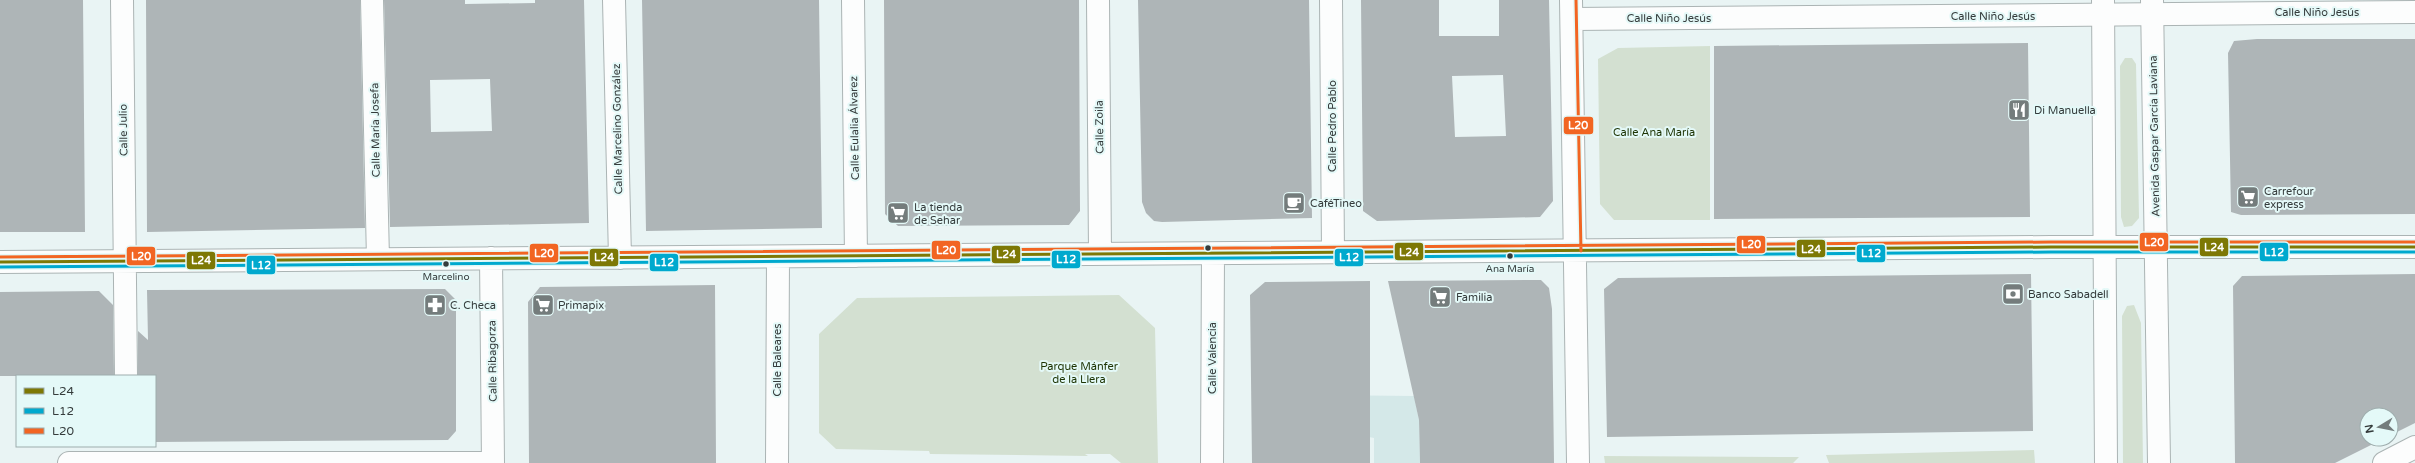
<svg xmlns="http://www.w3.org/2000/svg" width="2415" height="463" viewBox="0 0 2415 463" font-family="'Varela Round',sans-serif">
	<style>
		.built { fill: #d4e8e8 }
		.green { fill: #d3e0d1 }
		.building { fill: #aeb5b7; fill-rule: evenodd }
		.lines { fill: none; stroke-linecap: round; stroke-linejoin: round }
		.minor-casing { stroke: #abb4b4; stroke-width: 24 }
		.major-casing { stroke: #abb4b4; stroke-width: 24 }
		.minor { stroke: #fcfdfd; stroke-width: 22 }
		.major { stroke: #fcfdfd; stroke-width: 22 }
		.bus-1-casing { stroke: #e4f9f8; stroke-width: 6 }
		.bus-2-casing { stroke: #e4f9f8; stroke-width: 6 }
		.bus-3-casing { stroke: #e4f9f8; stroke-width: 6 }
		.bus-1 { stroke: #7d7805; stroke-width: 3 }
		.bus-2 { stroke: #00a9ce; stroke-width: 3 }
		.bus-3 { stroke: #f26522; stroke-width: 3 }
		.bus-dot { fill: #353c3c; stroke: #e4f9f8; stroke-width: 1.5 }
		.labels { text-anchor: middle; stroke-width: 4; stroke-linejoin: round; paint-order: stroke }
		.bus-label { font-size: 10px; fill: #353c3c; stroke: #e4f9f8 }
		.street-label { font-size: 11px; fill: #353c3c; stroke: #e4f9f8 }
		.poi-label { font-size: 11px; fill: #353c3c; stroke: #e4f9f8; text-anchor: start }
		.park-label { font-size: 11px; fill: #1d3303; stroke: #e4f9f8 }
		.line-badge { stroke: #e4f9f8; stroke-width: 1.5 }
		.badge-label { font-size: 11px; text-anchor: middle; font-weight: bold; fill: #fff }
	</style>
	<rect width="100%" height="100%" fill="#e9f4f4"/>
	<path class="built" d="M1320 395 1414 396 1419 420 1420 463H1374V438L1369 437Z"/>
	<path class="green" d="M1710 46V220H1614L1600 204 1598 59 1618 48Z
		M2125 58H2132L2136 64 2139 218 2132 226 2124 227 2121 217 2120 66Z
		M1119 295 1155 328 1158 463H1121L1110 454H1085L1088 456 930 454 929 451 836 449 819 433V334L857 298Z
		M2134 305 2141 323 2143 463H2123L2122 316 2127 306Z
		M2034 450 2035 463H1829L1826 455Z
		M1604 456 1799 457 1793 463H1605Z"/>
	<path class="building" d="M0 0H83L85 232H0Z
		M146 0H360L365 228 147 232Z
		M384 0H465V4L535 3V0H584L589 223 390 227ZM490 79 492 131 431 132 430 80Z
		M642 0H819L822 228 646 231Z
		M884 0H1079L1080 211 1069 225 898 226 885 214Z
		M1138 0H1309L1312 218 1162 222 1154 221 1146 213 1142 202Z
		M1361 0H1439V36H1499V0H1549L1553 201 1540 217 1377 221 1363 211ZM1503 75 1506 136 1455 137 1452 76Z
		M2415 39V214L2241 215 2231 212 2228 53 2234 41 2257 39Z
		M2028 43 2030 217 1714 219V46Z
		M2031 274 2033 431 1607 437 1604 289 1618 278Z
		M2415 274V423L2391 435V415H2367V439H2383L2335 463H2235L2233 286 2242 276Z
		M1541 280 1549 288 1552 309 1554 463H1420L1419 420 1388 281Z
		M1370 281V463H1252L1250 295 1265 282Z
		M715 285 716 463H529L528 302 540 287Z
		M445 289 456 300V431L448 440 155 442V376H138V331L148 340 147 290Z
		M99 291 113 305 114 376H0V292Z"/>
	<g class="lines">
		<g class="minor-casing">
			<path id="minor" d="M122 0 126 376
				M372 0 378 259
				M614 0 620 258
				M853 0 856 256
				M1098 0 1100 254
				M1331 0 1333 252
				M1571 0 1578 463
				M1572 19 2415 12
				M491 258 493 463
				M0 262 2051 247H2415
				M69 463H493
				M777 463 778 257
				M1212 463 1213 254
				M2384 463 2415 447"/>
		</g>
		<g class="major-casing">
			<path id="major" d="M2103 0 2106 463
				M2152 0 2159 463"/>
		</g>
		<use href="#minor" class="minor"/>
		<use href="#major" class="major"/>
		<g class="bus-1-casing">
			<path id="bus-1" d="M0 262 2051 247H2415"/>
		</g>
		<g class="bus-2-casing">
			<path id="bus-2" d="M0 267 2051 252H2415"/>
		</g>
		<g class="bus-3-casing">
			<path id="bus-3" d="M1576 0 1581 251
				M0 257 2051 242H2415"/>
		</g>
		<use href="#bus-1" class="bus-1"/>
		<use href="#bus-2" class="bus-2"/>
		<use href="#bus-3" class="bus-3"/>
	</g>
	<defs>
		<g id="restaurant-square" transform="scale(1.15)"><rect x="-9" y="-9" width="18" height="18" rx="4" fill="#747c7c" stroke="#e4f9f8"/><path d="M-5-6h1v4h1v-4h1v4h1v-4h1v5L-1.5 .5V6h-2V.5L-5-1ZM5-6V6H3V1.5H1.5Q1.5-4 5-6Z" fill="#fff"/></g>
		<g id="supermarket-square" transform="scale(1.15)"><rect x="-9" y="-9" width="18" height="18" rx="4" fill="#747c7c" stroke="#e4f9f8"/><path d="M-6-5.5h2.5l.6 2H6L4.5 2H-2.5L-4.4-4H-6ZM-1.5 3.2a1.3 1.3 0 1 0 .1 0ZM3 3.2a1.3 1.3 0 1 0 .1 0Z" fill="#fff"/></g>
		<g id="cafe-square" transform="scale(1.15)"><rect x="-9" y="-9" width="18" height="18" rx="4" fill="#747c7c" stroke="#e4f9f8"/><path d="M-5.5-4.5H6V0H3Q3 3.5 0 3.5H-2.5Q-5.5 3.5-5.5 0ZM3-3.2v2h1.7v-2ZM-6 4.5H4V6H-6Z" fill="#fff"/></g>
		<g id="bank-square" transform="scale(1.15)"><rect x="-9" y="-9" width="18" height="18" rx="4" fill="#747c7c" stroke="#e4f9f8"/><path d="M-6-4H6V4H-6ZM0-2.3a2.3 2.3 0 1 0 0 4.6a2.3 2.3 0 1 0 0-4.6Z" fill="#fff"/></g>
		<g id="pharmacy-square" transform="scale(1.15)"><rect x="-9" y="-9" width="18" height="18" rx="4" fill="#747c7c" stroke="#e4f9f8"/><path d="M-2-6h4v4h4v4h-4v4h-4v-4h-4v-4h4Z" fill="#fff"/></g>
	</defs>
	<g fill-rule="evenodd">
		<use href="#restaurant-square" x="2019" y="110"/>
		<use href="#supermarket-square" x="2248" y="197"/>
		<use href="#cafe-square" x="1294" y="203"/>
		<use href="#supermarket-square" x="898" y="213"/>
		<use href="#bank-square" x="2013" y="294"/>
		<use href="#supermarket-square" x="1440" y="297"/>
		<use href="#pharmacy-square" x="435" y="305"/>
		<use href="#supermarket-square" x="543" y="305"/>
	</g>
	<g class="bus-dot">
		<circle cx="1208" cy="248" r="3.5"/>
		<circle cx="1510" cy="256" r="3.5"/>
		<circle cx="446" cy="264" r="3.5"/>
	</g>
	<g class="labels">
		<g class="bus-label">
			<text x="1510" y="272">Ana María</text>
			<text x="446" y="280">Marcelino</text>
		</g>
		<g class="street-label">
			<text x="2317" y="16">Calle Niño Jesús</text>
			<text x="1993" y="20">Calle Niño Jesús</text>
			<text x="1669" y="22">Calle Niño Jesús</text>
			<text transform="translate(1332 126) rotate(-90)" y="4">Calle Pedro Pablo</text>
			<text transform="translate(1099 127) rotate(-91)" y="4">Calle Zoila</text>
			<text transform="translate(854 128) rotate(-91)" y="4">Calle Eulalia Álvarez</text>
			<text transform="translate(617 129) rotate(-91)" y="4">Calle Marcelino González</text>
			<text transform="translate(123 130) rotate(-91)" y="4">Calle Julio</text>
			<text transform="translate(375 130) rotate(-91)" y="4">Calle María Josefa</text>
			<text transform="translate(2154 136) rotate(-91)" y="4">Avenida Gaspar García Laviana</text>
			<text transform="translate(1212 358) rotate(-90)" y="4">Calle Valencia</text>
			<text transform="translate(777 360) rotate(-90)" y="4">Calle Baleares</text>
			<text transform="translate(492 361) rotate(-91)" y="4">Calle Ribagorza</text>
		</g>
		<g class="poi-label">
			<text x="2034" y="114">Di Manuella</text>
			<text x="2264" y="195">Carrefour<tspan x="2264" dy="13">express</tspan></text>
			<text x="1310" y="207">CaféTineo</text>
			<text x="914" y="211">La tienda<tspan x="914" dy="13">de Sehar</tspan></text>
			<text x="2028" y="298">Banco Sabadell</text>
			<text x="1456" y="301">Familia</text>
			<text x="450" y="309">C. Checa</text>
			<text x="558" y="309">Primapix</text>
		</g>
		<g class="park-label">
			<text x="1654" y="136">Calle Ana María</text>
			<text x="1079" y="370">Parque Mánfer<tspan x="1079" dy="13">de la Llera</tspan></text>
		</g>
	</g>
	<g class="line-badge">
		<rect x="1563" y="116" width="31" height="19" rx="4" fill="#f26522"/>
		<rect x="2139" y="232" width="30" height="20" rx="4" fill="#f26522"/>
		<rect x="1736" y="235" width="30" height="19" rx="4" fill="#f26522"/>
		<rect x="2199" y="237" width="30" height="20" rx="4" fill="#7d7805"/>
		<rect x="1796" y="239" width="30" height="19" rx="4" fill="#7d7805"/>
		<rect x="931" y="240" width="30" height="20" rx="4" fill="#f26522"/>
		<rect x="1394" y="242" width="30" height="19" rx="4" fill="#7d7805"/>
		<rect x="2259" y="242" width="30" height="20" rx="4" fill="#00a9ce"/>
		<rect x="529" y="243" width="30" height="20" rx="4" fill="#f26522"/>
		<rect x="1856" y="244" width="30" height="19" rx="4" fill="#00a9ce"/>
		<rect x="991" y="245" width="30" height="19" rx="4" fill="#7d7805"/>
		<rect x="126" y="246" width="30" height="20" rx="4" fill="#f26522"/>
		<rect x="1334" y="248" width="30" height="19" rx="4" fill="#00a9ce"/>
		<rect x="589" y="248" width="30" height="19" rx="4" fill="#7d7805"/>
		<rect x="1051" y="250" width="30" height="19" rx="4" fill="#00a9ce"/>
		<rect x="186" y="251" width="30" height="19" rx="4" fill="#7d7805"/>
		<rect x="649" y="253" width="30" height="19" rx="4" fill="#00a9ce"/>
		<rect x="246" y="255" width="30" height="20" rx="4" fill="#00a9ce"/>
	</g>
	<g class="badge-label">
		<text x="1578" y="129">L20</text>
		<text x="2154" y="246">L20</text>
		<text x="1751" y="248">L20</text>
		<text x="2214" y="251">L24</text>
		<text x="1811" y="253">L24</text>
		<text x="946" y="254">L20</text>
		<text x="1409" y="256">L24</text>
		<text x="2274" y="256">L12</text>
		<text x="544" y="257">L20</text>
		<text x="1871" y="257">L12</text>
		<text x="1006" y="258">L24</text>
		<text x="141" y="260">L20</text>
		<text x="1349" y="261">L12</text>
		<text x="604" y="261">L24</text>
		<text x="1066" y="263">L12</text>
		<text x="201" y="264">L24</text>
		<text x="664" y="266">L12</text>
		<text x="261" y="269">L12</text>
	</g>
	<rect x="16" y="375" width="140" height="72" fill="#e4f9f8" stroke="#9eadad"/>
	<rect x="24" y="388" width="20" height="6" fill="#7d7805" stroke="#9eadad"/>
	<text x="52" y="395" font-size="12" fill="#353c3c">L24</text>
	<rect x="24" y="408" width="20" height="6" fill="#00a9ce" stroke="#9eadad"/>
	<text x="52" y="415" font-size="12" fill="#353c3c">L12</text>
	<rect x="24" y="428" width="20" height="6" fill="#f26522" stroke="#9eadad"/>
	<text x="52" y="435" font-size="12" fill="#353c3c">L20</text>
	<g transform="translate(2379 427) rotate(260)"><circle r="19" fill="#e4f9f8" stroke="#9eadad"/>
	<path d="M0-3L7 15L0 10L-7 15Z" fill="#747c7c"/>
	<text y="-6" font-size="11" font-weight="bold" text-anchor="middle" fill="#353c3c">N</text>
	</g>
</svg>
